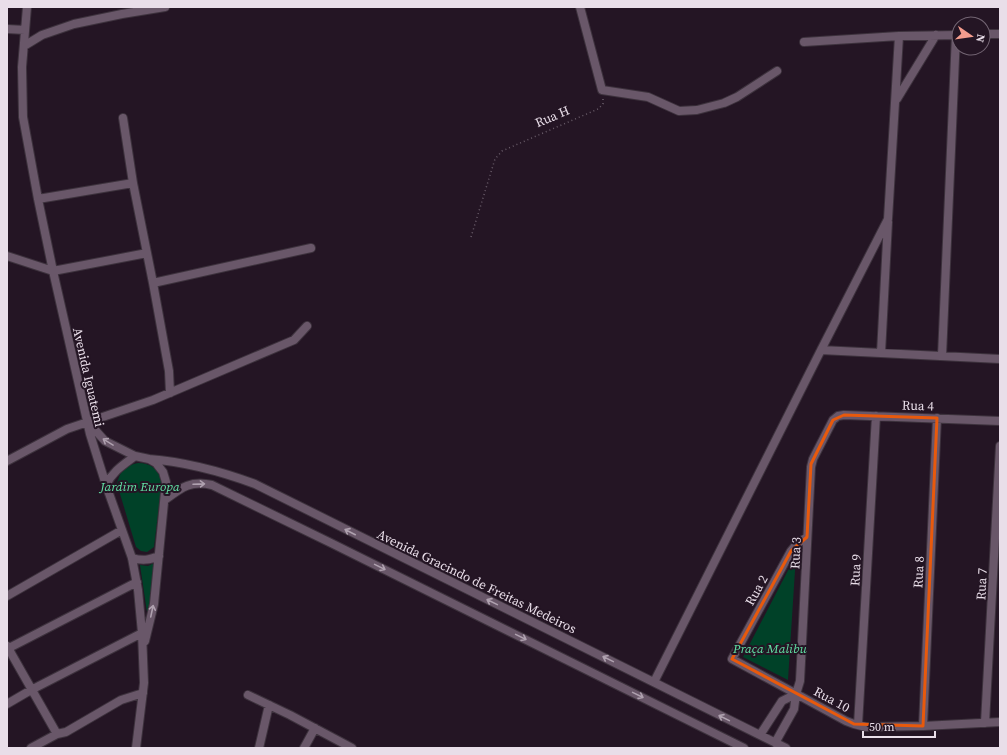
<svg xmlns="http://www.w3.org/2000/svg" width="1007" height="755" viewBox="0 0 1007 755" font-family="'Source Serif 4',serif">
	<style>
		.green { fill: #004128 }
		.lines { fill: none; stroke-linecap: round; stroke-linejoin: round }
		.street-casing { stroke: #3d323d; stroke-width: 10 }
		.path { stroke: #6a5d6a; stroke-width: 1.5; stroke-dasharray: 1 3; stroke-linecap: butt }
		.street { stroke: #695769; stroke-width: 8 }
		.oneway { stroke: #afa1af }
		.marked { fill: none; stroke: #e8590c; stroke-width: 3; stroke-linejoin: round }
		.labels { text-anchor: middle; stroke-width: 4; stroke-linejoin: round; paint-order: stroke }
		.street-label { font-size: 13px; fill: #e9dee9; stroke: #241524 }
		.park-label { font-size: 13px; font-style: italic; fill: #61e0a4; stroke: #241524 }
	</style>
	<rect width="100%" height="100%" fill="#241524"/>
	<path class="green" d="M138 463C151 463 158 469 162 481L154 547 147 552 141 551 136 547 117 484C119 472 126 465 138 463Z
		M796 555 788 680 743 657Z
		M154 563 148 619 140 565 148 566Z"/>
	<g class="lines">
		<g class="street-casing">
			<path id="street" d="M27 7 22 67 23 117 38 199 53 271 90 434 106 485 132 558 138 590 142 633 144 683 136 748
				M580 7 602 90 648 97 679 111 697 110 724 103 737 97 777 71
				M7 29 25 30
				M983 34H1000
				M804 42 899 36 959 35
				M24 46 42 35 74 24 122 14 165 7
				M897 99 936 35
				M123 118 133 183 153 283 169 371 170 393
				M38 199 133 183
				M7 256 53 271 147 253
				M153 283 311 248
				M821 350 1000 359
				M881 353 888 222
				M942 356 956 35
				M88 422 105 441 135 456 149 459 156 463 163 472 166 482 154 604 145 641
				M149 459C186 462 220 471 255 484L786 748
				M7 461 67 429 153 400 294 340 307 326
				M106 485C113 471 123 465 135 456
				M165 500C181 488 190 480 212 485L331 543 744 748
				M807 537 796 545 791 551 732 659 846 721 854 724 866 727 923 726 1000 722
				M132 558C143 561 149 560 159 556
				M7 596 122 530
				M7 646 57 734
				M7 649 137 582
				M654 682 821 350 888 219 899 36
				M248 695 290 715 352 748
				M7 704 31 690 142 633
				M985 723 1000 446
				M858 725 876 416
				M923 726 937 418
				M760 735 782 701 796 694
				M775 743 794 709 796 694 800 681 811 467 813 459 833 420 838 416 844 415 1000 421
				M31 748 57 734 66 732 121 700 143 693
				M259 748 269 705
				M304 748 315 728"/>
		</g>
		<path class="path" d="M471 237 495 159 502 151 598 109 603 104V98"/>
		<use href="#street" class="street"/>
	</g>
	<defs><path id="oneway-shaft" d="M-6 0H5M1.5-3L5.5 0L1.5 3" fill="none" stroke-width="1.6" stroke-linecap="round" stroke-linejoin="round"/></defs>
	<g class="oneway">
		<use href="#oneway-shaft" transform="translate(108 442) rotate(-148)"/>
		<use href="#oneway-shaft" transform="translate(199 484) rotate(-2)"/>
		<use href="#oneway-shaft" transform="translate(350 532) rotate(-153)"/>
		<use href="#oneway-shaft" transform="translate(380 567) rotate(26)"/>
		<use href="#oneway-shaft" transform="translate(492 602) rotate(-154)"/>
		<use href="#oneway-shaft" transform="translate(152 611) rotate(-78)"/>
		<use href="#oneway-shaft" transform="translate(521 637) rotate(26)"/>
		<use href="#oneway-shaft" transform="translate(608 659) rotate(-154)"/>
		<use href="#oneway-shaft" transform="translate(638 695) rotate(26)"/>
		<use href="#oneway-shaft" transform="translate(724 718) rotate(-154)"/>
	</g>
	<path class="marked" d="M844 415 937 418 923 726 854 724 732 659 791 551 807 537 811 464 833 420Z"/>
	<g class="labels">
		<g class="street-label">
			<text transform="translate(552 116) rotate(-23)" y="5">Rua H</text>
			<text transform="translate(89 377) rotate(77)" y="5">Avenida Iguatemi</text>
			<text transform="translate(918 405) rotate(2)" y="5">Rua 4</text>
			<text transform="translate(795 553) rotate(-87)" y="5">Rua 3</text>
			<text transform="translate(855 570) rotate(-87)" y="5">Rua 9</text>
			<text transform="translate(918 572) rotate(-87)" y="5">Rua 8</text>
			<text transform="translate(477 581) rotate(26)" y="5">Avenida Gracindo de Freitas Medeiros</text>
			<text transform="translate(981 584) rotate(-87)" y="5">Rua 7</text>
			<text transform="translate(756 590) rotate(-61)" y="5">Rua 2</text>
			<text transform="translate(832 699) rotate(28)" y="5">Rua 10</text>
		</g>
		<g class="park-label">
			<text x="140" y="491">Jardim Europa</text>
			<text x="770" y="653">Praça Malibu</text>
		</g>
	</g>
	<rect width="1007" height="755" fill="none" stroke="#e9dee9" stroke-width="16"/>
	<g transform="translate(971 36) rotate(103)"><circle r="19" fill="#241524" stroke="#736573"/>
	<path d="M0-3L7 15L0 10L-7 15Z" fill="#f59d8e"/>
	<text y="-6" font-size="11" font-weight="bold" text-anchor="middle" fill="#e9dee9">N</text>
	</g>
	<path d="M863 731v6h72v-6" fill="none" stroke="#e9dee9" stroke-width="2"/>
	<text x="869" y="731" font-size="12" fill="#e9dee9" stroke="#241524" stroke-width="3" paint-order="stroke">50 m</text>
</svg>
